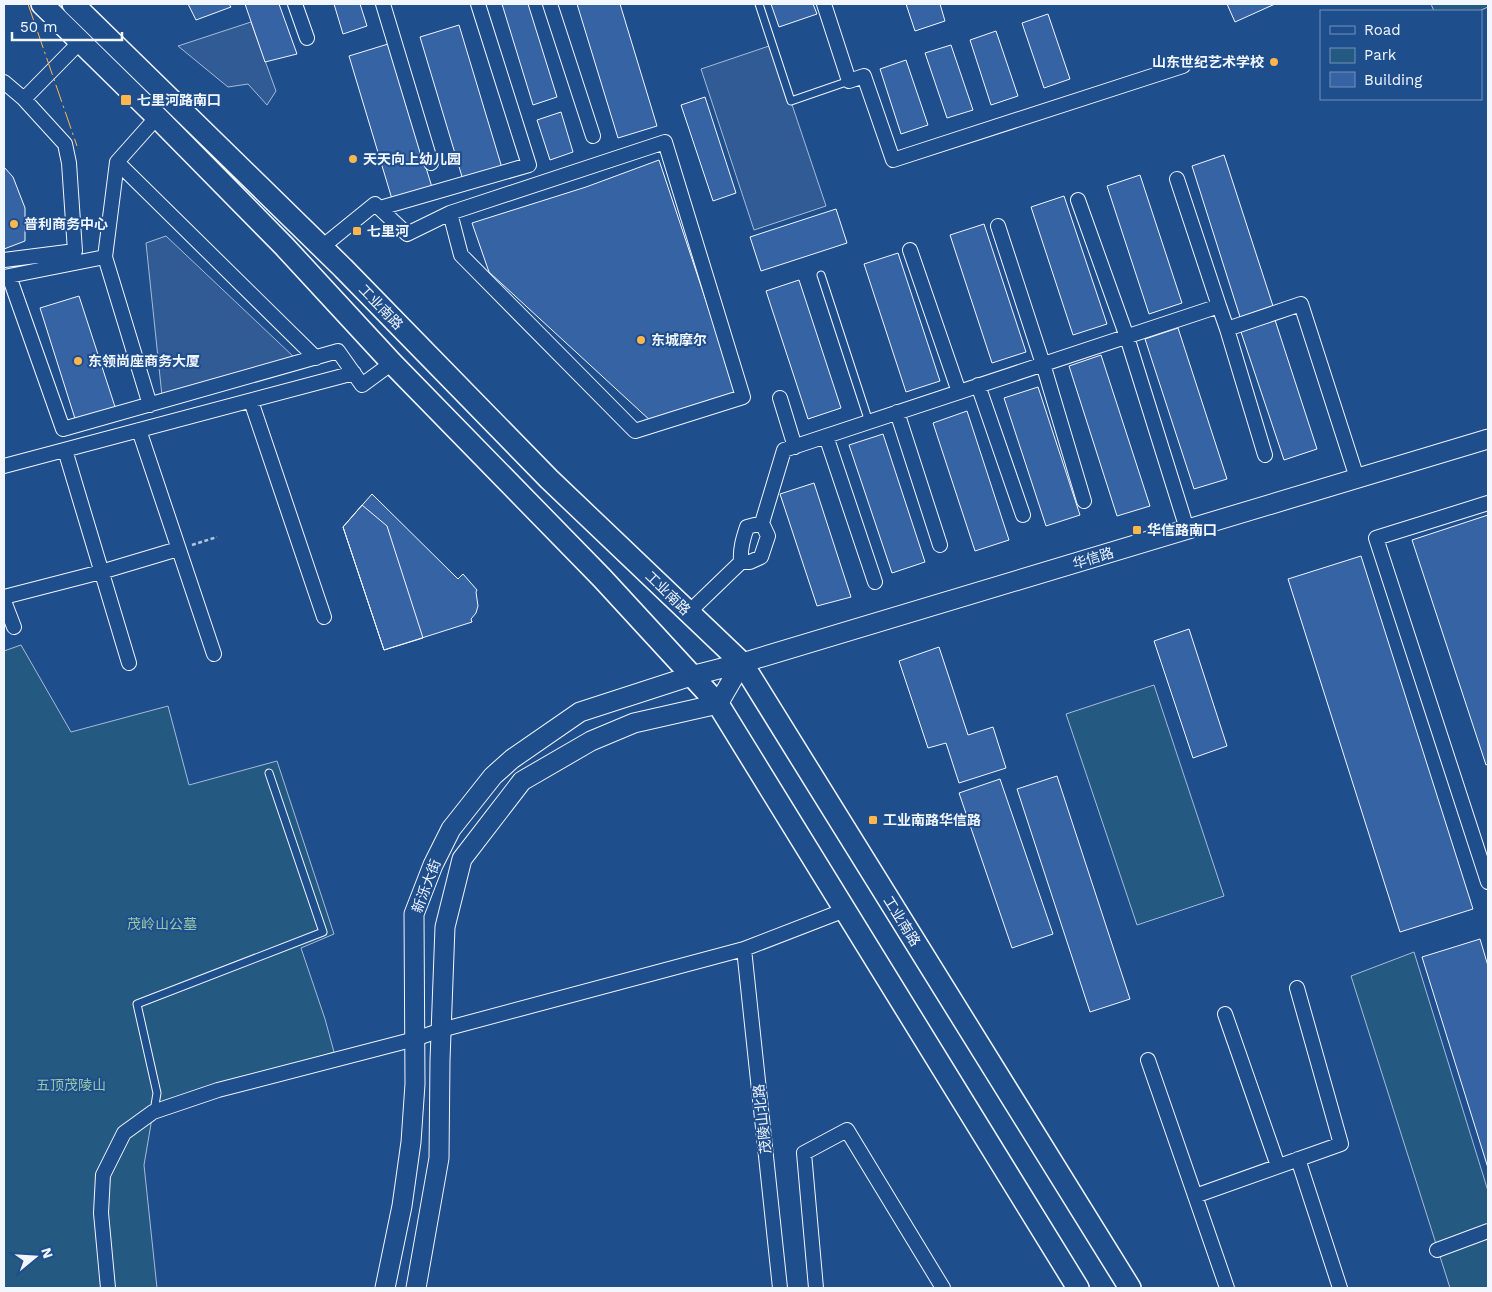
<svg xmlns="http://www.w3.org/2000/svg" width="1492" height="1292" viewBox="0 0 1492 1292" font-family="'Work Sans','Noto Sans SC',sans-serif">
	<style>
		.green { fill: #245a82; stroke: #a8bbd7 }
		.parking { fill: #305b95; stroke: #a8bbd7 }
		.building { fill: #3563a3; stroke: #f2f6ff }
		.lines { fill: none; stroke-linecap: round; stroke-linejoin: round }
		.service-casing { stroke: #f2f6ff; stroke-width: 9 }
		.minor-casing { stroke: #f2f6ff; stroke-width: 16 }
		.secondary-casing { stroke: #f2f6ff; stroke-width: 21 }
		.primary-casing { stroke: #f2f6ff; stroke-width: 24 }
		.path { stroke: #b3c4dc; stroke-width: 2.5; stroke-dasharray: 4 2.5; stroke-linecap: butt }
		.service { stroke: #1f4e8c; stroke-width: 7 }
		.minor { stroke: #1f4e8c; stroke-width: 14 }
		.secondary { stroke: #1f4e8c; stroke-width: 19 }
		.primary { stroke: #1f4e8c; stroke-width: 21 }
		.power { stroke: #ffb74d; stroke-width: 1; stroke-dasharray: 18 4 2.5 4; stroke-linecap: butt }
		.poi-dot { fill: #ffb74d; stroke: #1f4e8c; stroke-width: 2 }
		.labels { text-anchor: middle; stroke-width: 4; stroke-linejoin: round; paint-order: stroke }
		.poi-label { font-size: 14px; font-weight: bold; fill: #f2f6ff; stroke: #1f4e8c; text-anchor: start }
		.street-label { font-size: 14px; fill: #f2f6ff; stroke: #1f4e8c }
		.park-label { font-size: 14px; fill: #97c8a6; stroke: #1f4e8c }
	</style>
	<rect width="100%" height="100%" fill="#1f4e8c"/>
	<path class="green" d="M1431 4H1488V7L1479 11H1434Z
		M21 645 71 732 168 706 189 785 277 761 334 934 301 948 325 1019 334 1052 153 1112 144 1165 157 1288H4V651Z
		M1154 685 1224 896 1137 925 1066 714Z
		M1414 952 1488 1191V1288H1450L1351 976Z"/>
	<path class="parking" d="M251 22 276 91 267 105 248 84 228 87 178 46Z
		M772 45 826 206 754 230 701 69Z
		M166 236 295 358 162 396 146 243Z"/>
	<path class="building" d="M188 4H229L231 7 196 20Z
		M245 4H279L297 54 265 62Z
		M334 4H360L367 26 343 34Z
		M502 4H528L557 97 533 105Z
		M577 4H620L657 126 618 138Z
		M771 4H813L817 14 779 27Z
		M906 4H940L945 21 915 31Z
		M1227 4H1275L1235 22Z
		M1048 14 1070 79 1044 88 1022 23Z
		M459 25 505 178 466 190 420 37Z
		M996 31 1018 96 991 105 970 40Z
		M388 44 435 197 395 209 349 56Z
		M951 45 973 110 947 118 925 53Z
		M906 60 928 125 901 134 880 69Z
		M705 97 736 193 713 201 681 105Z
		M561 112 573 152 550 160 537 120Z
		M1224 155 1273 306 1240 317 1192 166Z
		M659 160 737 394 653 423 489 272 472 223 586 187Z
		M4 167 13 177 25 208V241L4 249Z
		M1140 175 1182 303 1149 314 1107 186Z
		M1064 196 1107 324 1073 335 1031 207Z
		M836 209 847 243 761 271 750 237Z
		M984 224 1026 352 992 363 950 235Z
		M898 253 940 381 906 392 864 264Z
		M799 280 841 408 808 419 766 291Z
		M79 296 117 413 77 425 40 308Z
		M1275 320 1317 449 1284 460 1241 332Z
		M1178 328 1227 479 1194 489 1145 339Z
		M1101 355 1150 506 1117 516 1069 366Z
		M1038 387 1080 515 1046 526 1004 398Z
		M967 411 1009 540 975 551 933 423Z
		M883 434 925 562 892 573 849 445Z
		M814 483 851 597 817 606 780 494Z
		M372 494 458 579 463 574 477 590 476 592 478 606 476 613 471 619 472 622 384 650 343 527Z
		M362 505 387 526 423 638 384 650 343 527Z
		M1488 515V764L1486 765 1412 540Z
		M1361 556 1473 909 1400 932 1288 579Z
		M1189 629 1227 746 1193 758 1154 641Z
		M939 647 968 735 993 727 1006 768 959 783 946 743 928 748 899 661Z
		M1057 776 1130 999 1090 1012 1017 789Z
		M1000 779 1053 934 1012 948 959 793Z
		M1480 939 1488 966V1168L1422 957Z"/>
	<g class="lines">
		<g class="service-casing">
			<path id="service" d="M759 4 791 101 849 81
				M821 275 869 422
				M154 1111 157 1093 137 1004 323 932 269 773"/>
		</g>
		<g class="minor-casing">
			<path id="minor" d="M295 4 307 38
				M383 4 431 163
				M550 4 593 136
				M824 4 849 81 864 76 893 160 1183 66
				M4 82 24 99 65 144 69 163 75 251 4 260
				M24 99 80 42
				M665 142 743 397 635 431 461 255 450 213Z
				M117 162 316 358
				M1177 179 1219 306
				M1078 200 1127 337 1187 529
				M380 208 529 165 478 4
				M998 226 1043 364 1084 501
				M322 247 375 204 407 234 450 213
				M910 250 959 392
				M9 276 63 429 338 351 362 385 392 363
				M4 277 105 257
				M1227 329 1265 455
				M978 385 1023 515
				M780 398 795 447
				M251 401 324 617
				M150 405 105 257 117 162 157 117
				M897 412 940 545
				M139 430 214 654
				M826 436 875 582
				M65 450 129 663
				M4 466 354 373
				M1488 503 1376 538 1488 882
				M741 562H750L761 557 768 536 762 523
				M4 597 101 572 178 549
				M4 601 14 627
				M688 613 741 562C740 549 743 539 747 527L762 523 784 450 1219 306 1227 329 1301 304 1357 478
				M744 949 780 1288
				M1225 1014 1278 1166
				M1148 1060 1227 1288
				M1298 1159 1340 1288
				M1195 1196 1341 1144 1297 988
				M1437 1250 1488 1231
				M108 1288 101 1213 103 1175 124 1133 153 1112 218 1090 415 1039 441 1030 744 949 845 910
				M816 1288 804 1153 847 1130 943 1288"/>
		</g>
		<g class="secondary-casing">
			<path id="secondary" d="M385 1288 402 1206 411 1142 415 1084 414 914 433 865 451 829 493 776 512 759 580 712 691 676 742 663 1488 439
				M416 1288 439 1158 440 1060 445 927 462 859 522 781 591 741 634 723 718 704 742 663"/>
		</g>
		<g class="primary-casing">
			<path id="primary" d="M42 4 157 117 284 246 392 363 602 578 718 704 1078 1288
				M73 4 343 268 549 479 742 663 1130 1288"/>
		</g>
		<path class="path" d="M192 545 217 537"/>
		<use href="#service" class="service"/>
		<use href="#minor" class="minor"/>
		<use href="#secondary" class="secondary"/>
		<use href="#primary" class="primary"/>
		<path class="power" d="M28 4 77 146"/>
	</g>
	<g class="poi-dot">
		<circle cx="1274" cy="62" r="5"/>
		<rect x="120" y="94" width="12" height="12" rx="2.5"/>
		<circle cx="353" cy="159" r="5"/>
		<circle cx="14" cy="224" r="5"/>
		<rect x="352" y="226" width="10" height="10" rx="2.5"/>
		<circle cx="641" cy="340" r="5"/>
		<circle cx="78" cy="361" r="5"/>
		<rect x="1132" y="525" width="10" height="10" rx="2.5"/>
		<rect x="868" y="815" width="10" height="10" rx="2.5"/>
	</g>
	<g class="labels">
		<g class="poi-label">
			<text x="1264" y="67" text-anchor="end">山东世纪艺术学校</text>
			<text x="137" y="105">七里河路南口</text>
			<text x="363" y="164">天天向上幼儿园</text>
			<text x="24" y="229">普利商务中心</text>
			<text x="367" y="236">七里河</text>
			<text x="651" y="345">东城摩尔</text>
			<text x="88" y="366">东领尚座商务大厦</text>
			<text x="1147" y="535">华信路南口</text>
			<text x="883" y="825">工业南路华信路</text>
		</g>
		<g class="street-label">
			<text transform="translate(381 307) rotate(46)" y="5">工业南路</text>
			<text transform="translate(1093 558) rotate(-17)" y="5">华信路</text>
			<text transform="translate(668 593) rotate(44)" y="5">工业南路</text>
			<text transform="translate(426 886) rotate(-69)" y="5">新泺大街</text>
			<text transform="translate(902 921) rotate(58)" y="5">工业南路</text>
			<text transform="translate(762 1119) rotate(-96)" y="5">茂陵山北路</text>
		</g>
		<g class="park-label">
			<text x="162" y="929">茂岭山公墓</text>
			<text x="71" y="1090">五顶茂陵山</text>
		</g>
	</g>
	<rect width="1492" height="1292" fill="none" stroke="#f2f6ff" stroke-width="10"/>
	<rect x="1320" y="10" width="162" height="90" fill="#1f4e8c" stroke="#7391ba"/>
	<rect x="1330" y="26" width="25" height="8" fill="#1f4e8c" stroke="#7391ba"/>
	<text x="1364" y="35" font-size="15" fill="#f2f6ff">Road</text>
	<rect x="1330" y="48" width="25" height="15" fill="#245a82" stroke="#7391ba"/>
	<text x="1364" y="60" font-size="15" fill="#f2f6ff">Park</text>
	<rect x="1330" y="72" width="25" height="15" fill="#3563a3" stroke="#7391ba"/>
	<text x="1364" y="85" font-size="15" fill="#f2f6ff">Building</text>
	<g transform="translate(35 1257) rotate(72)" stroke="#1f4e8c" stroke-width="4" paint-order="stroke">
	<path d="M0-4L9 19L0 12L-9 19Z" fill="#f2f6ff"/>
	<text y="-8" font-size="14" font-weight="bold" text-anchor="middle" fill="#f2f6ff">N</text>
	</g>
	<path d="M12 32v8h110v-8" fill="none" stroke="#f2f6ff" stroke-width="2.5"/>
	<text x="20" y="32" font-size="15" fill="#f2f6ff" stroke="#1f4e8c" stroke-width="4" paint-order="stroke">50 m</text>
</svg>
